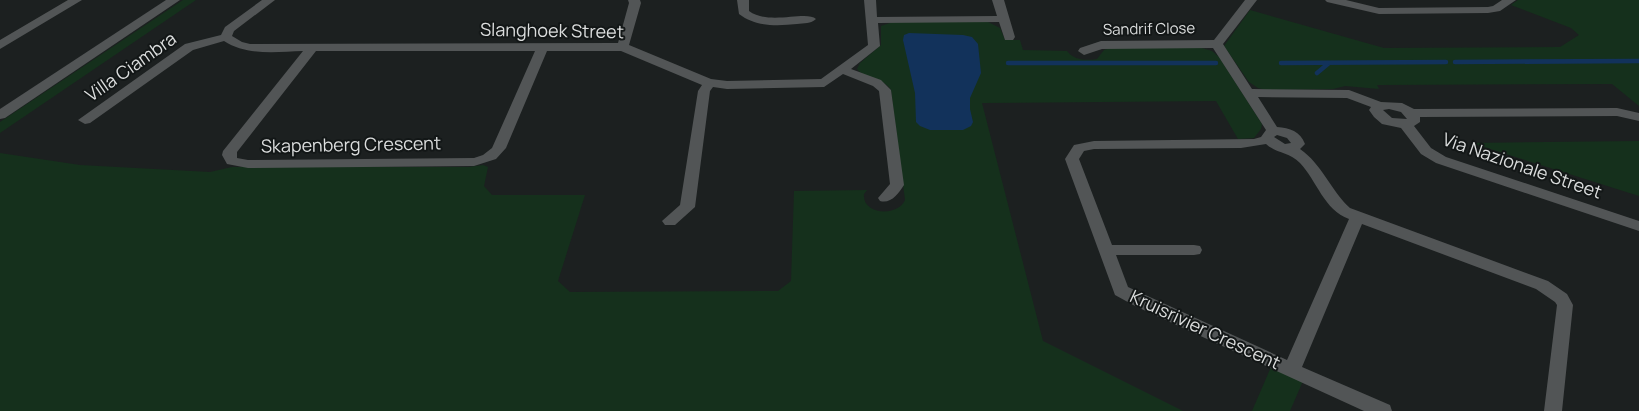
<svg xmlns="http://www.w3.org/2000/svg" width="1639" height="411" viewBox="0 0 1639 411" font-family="Manrope,sans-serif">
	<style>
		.green { fill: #15301c }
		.water { fill: #12325b }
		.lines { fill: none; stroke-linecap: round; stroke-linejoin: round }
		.stream { stroke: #12325b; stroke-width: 4.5 }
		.minor { fill: #525556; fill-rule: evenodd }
		.tertiary { fill: #525556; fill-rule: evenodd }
		.labels { text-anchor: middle; stroke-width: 4; stroke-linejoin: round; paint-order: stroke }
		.far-street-label { font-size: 15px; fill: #dbdddd; stroke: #131717 }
		.street-label { font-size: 18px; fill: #dbdddd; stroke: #131717 }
	</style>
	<rect width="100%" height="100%" fill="#1c2020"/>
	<path class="green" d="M183 0H196L0 133V122Z
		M1518 0H1639V106L1612 84 1377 85 1379 89 1345 86 1333 89 1267 90 1258 88 1249 82 1224 46 1250 10 1384 48 1560 47 1579 35 1571 28 1511 5Z
		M893 22H988L1000 28 1005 40H1020L1023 50 1067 51C1074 60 1086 61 1097 59L1104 50 1110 48H1202L1212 51 1219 57 1262 124 1261 129 1254 138 1238 139 1216 101 982 103 1043 341 1183 411H0V153L80 165 210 172 232 167H469L483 165 488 167 484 186 492 195H585L558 281 570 292 778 291 791 281 794 191 867 190 864 194C862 215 898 217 905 200L891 90C883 77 866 80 857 69L860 63 881 45V26Z
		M1639 141V196L1471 143Z
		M1271 367 1303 381 1290 411H1252Z"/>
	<path class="water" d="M909 33 963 35 972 37 978 44 981 73 970 98V109L973 122 971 126 963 130H930L920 126 916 122 915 93 903 40 904 35Z"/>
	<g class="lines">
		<path class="stream" d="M1455 62 1639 61
			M1008 63H1216
			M1281 63 1446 62
			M1317 73 1329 63"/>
		<path class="minor" d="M68 0H82L0 49V40Z
			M262 0H275L234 31 232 36 242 42 250 44 618 43 629 3 628 0H640L641 3 629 45 711 79 727 81 821 79 868 45 864 0H876L877 17 997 16 992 0H1004L1015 37 1013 40H1005L999 22 878 23 880 46 851 69 881 80 891 90 904 185C898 194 891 204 880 201L878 198 890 184 879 91 873 86 843 74 824 87 727 89 713 87 710 91 695 207 675 225H665L662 221 680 205 698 91 702 85 621 51H547L506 148 496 159 474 166 248 168 227 164 222 155 223 151 303 51C276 52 247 56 224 41L193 50 90 123 85 124 78 120 185 44 221 35 225 27ZM316 51H535L492 148 483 155 474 158 248 160 237 158V152Z
			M737 0H749V11C769 26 806 10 816 19 811 24 804 23 797 24 777 26 756 27 739 14Z
			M1245 0H1257L1223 44 1252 89 1349 90 1381 102 1402 103 1414 109 1617 108 1639 113V121L1617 116 1420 117V122L1414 126 1431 148 1446 157 1639 221V231L1436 163 1421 154 1401 128 1382 124 1374 117 1369 110 1371 107 1347 98 1258 97 1277 127C1290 128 1300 131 1305 144L1300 149C1322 164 1331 191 1350 208L1548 281 1567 294 1573 305 1562 411H1544L1557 305 1555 302 1536 289 1362 224 1302 367 1390 405 1392 411H1364L1135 306 1115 295 1065 159 1074 145 1094 141 1254 139 1261 137 1266 130 1213 48 1102 49 1084 55 1078 51 1080 48 1101 41 1214 40ZM1389 109 1401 112 1407 119 1392 118 1383 110ZM1277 135 1287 138 1291 143 1285 144 1274 137ZM1266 144C1277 154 1289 152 1300 163 1317 181 1324 210 1349 219L1287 360 1128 287 1116 255H1194L1200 254 1202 250 1200 246 1194 245H1112L1079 159 1084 151 1094 149 1241 148Z
			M1325 0H1346L1379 8 1488 7 1493 6 1502 0H1516L1500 11 1488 13 1379 14 1327 2Z"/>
		<path class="tertiary" d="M166 0H180L5 118 0 119V109Z"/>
	</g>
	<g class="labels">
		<g class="far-street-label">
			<text transform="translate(1149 29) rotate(-1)" y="5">Sandrif Close</text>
		</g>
		<g class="street-label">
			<text transform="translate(552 31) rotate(1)" y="6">Slanghoek Street</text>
			<text transform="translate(131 67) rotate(-35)" y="6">Villa Ciambra</text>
			<text transform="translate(351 145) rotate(-1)" y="6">Skapenberg Crescent</text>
			<text transform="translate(1522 166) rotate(19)" y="6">Via Nazionale Street</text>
			<text transform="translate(1205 330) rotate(25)" y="6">Kruisrivier Crescent</text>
		</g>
	</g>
</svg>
